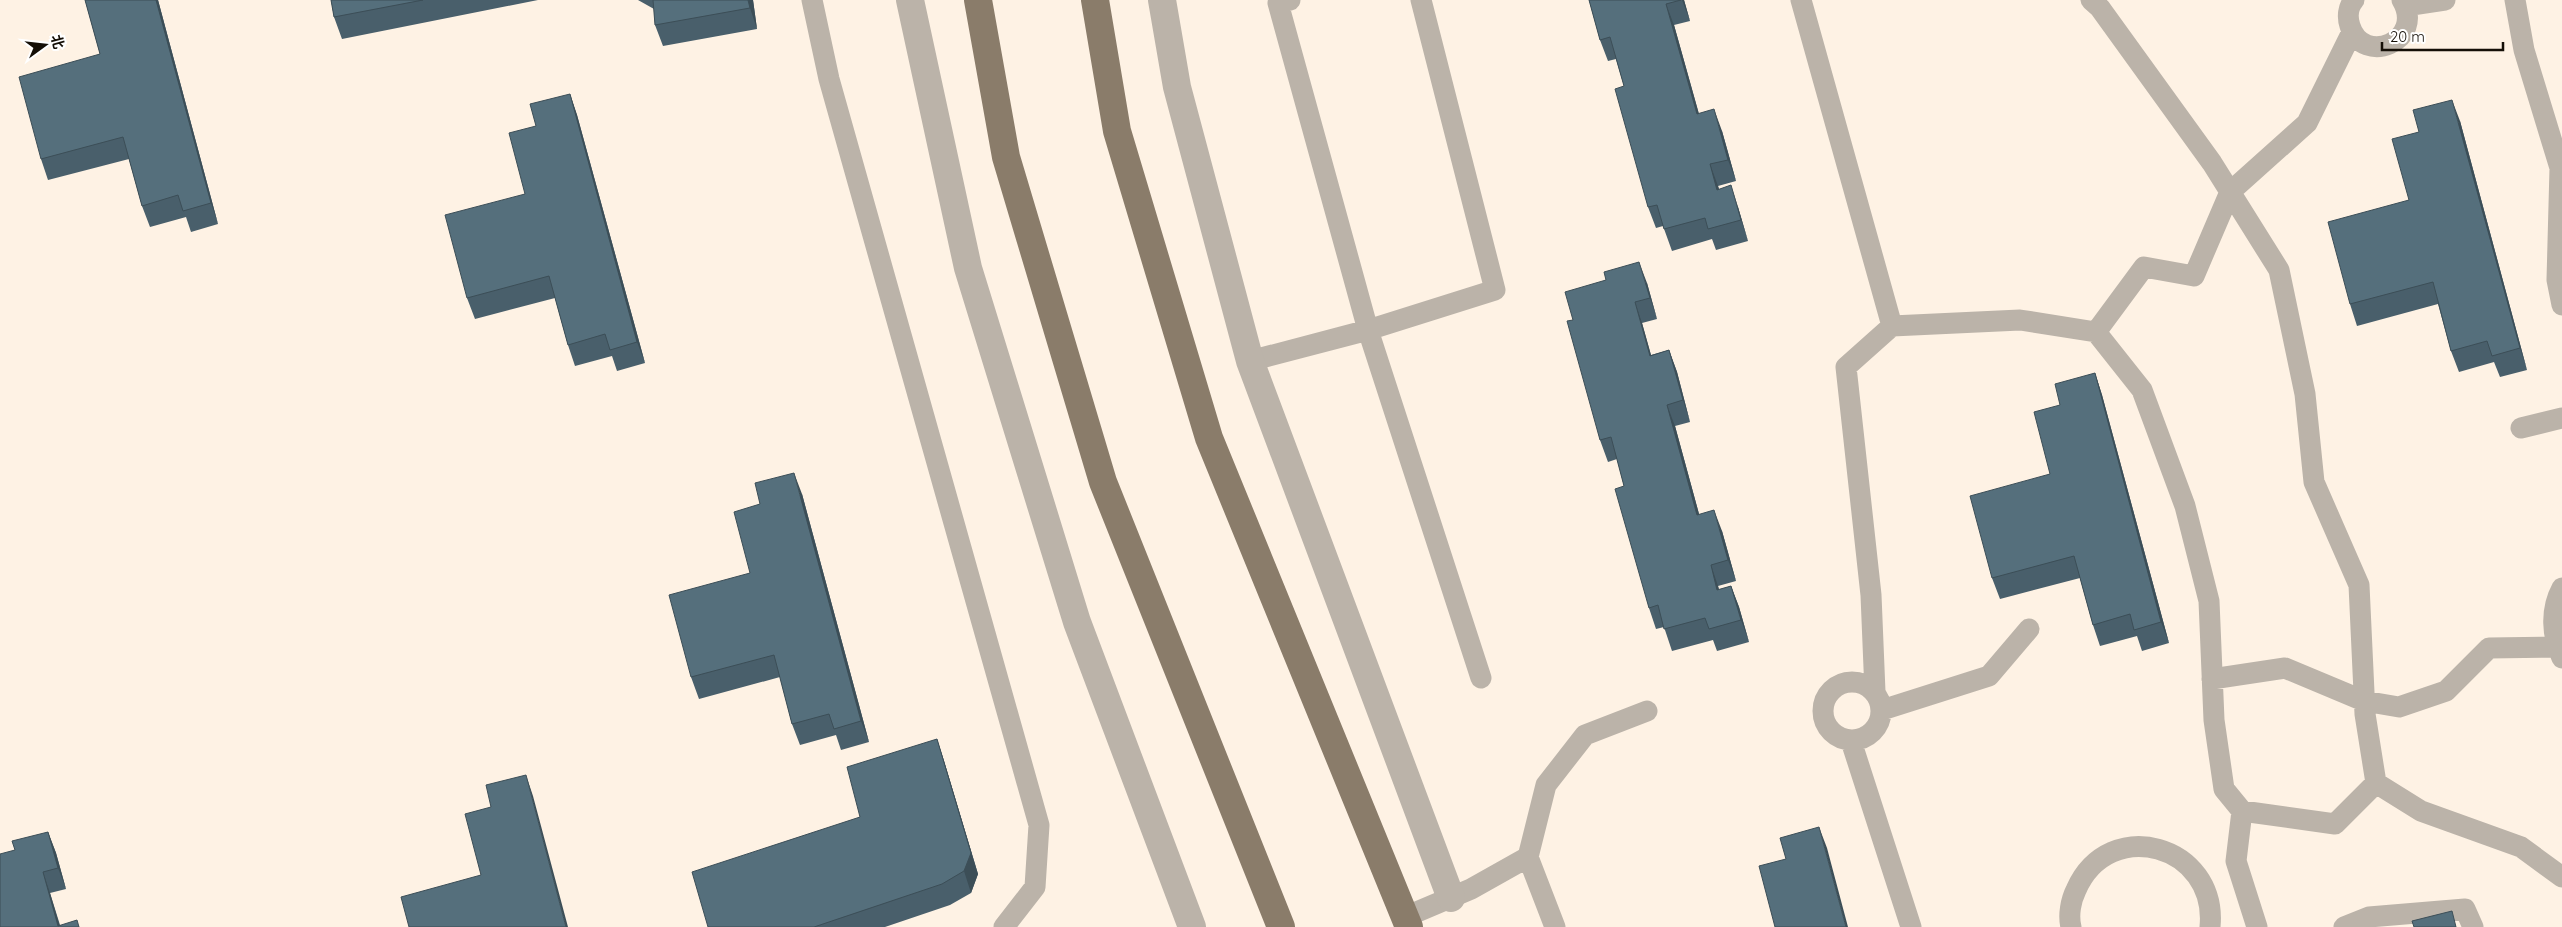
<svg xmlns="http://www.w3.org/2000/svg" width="2562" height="927" viewBox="0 0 2562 927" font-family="Quicksand,'Noto Sans SC',sans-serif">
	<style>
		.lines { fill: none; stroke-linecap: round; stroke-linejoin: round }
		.service { stroke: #bbb3a9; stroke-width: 21 }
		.tertiary { stroke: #bbb3a9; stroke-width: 28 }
		.primary { stroke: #8a7c6a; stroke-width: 28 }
		.wall { fill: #495f6b }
		.shaded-wall { fill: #3c4e57 }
		.building { fill: #556f7c; stroke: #3c4e57 }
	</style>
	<rect width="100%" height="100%" fill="#fef2e4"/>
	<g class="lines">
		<path class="service" d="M812 0 829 79 1039 825 1035 887 1004 927
			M1290 0 1278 3 1368 330 1495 290 1421 0
			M1801 0 1892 326
			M2091 0 2100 8 2212 163 2279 270 2305 394 2314 482 2359 585 2365 714 2376 783 2421 811 2521 847 2562 877
			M2354 0C2348 7 2347 17 2350 26 2363 67 2426 41 2402 0
			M2515 0 2524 50 2560 168 2557 280 2562 305
			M2405 6 2445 0
			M2096 332 2144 267 2194 276 2230 192 2307 123 2352 32
			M1250 361 1368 330 1481 678
			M2521 428 2562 418
			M2562 588C2550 610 2552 636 2562 658
			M2212 679 2285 668 2364 701 2399 707 2446 691 2489 648 2557 647
			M1823 711a29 29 0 1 1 58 0a29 29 0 1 1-58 0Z
			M1875 692 1871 595 1846 367 1892 326 2020 320 2096 332 2142 390 2185 506 2209 601 2214 720 2224 789 2242 811 2236 861 2257 927
			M1882 710 1989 676 2029 629
			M1851 741 1911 927
			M2242 811 2335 824 2376 783
			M1528 857 1546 785 1585 735 1647 711
			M1405 917 1471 889 1528 857 1555 927
			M2071 927C2068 915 2071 900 2076 890 2109 814 2218 845 2210 927
			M2344 927 2369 917 2465 909 2473 927"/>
		<path class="tertiary" d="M910 0 968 268 1077 622 1192 927
			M1162 0 1177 87 1250 361 1451 898"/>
		<path class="primary" d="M978 0 1006 157 1103 482 1281 927
			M1095 0 1117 131 1209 438 1409 927"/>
	</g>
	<path class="wall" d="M85 0H158L218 224 191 232 186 217 150 227 142 206 129 159 48 180 41 159 100 54Z
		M331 0H538L342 39 334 17Z
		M638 0H753L757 29 663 46 655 25 654 9Z
		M1589 0H1684L1690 21 1674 25 1699 114 1722 131 1736 181 1718 186 1719 189 1738 207 1748 241 1716 250 1712 239 1672 251 1663 226 1656 228 1648 207 1624 86 1616 59 1608 61 1600 40Z
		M570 94 577 115 645 363 617 371 612 356 575 366 568 345 555 298 475 319 467 298 525 194 536 126Z
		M2460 121 2527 370 2500 377 2494 362 2459 372 2451 351 2438 304 2357 326 2350 304 2409 200Z
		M1647 283 1657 319 1642 323 1651 355 1669 350 1677 372 1690 422 1675 426 1699 514 1722 531 1736 581 1718 586 1719 590 1731 586 1739 607 1749 642 1717 651 1713 640 1672 651 1664 627 1656 629 1649 608 1624 486 1617 459 1608 462 1600 440 1573 320Z
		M2095 373 2102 395 2169 643 2142 651 2137 636 2100 646 2093 625 2080 578 2000 599 1992 578 2050 474 2060 405Z
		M802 494 869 742 841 750 836 735 800 745 792 724 780 677 699 699 691 677 750 573Z
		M937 739 944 761 978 874 971 893 950 905 885 927H708L860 817Z
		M48 832 56 853 66 889 50 893 60 925 80 927H0L15 850Z"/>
	<path class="shaded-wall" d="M156 0H158L218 224 211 203Z
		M748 0H753L757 29 750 8Z
		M1682 0H1684L1690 21Z
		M1666 4 1674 25 1705 136 1697 114Z
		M570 94 577 115 645 363 637 342Z
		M2452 100 2460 121 2527 370 2520 348Z
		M1714 109 1722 131 1736 181 1728 160Z
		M1710 164 1718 186 1725 211 1717 190Z
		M1731 185 1738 207 1748 241 1741 220Z
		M1639 262 1647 283 1657 319 1650 298Z
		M1635 302 1642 323 1657 377 1650 356Z
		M1669 350 1677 372 1690 422 1683 400Z
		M2095 373 2102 395 2169 643 2161 622Z
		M1667 405 1675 426 1705 536 1697 515Z
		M794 473 802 494 869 742 861 721Z
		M1714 510 1722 531 1736 581 1728 560Z
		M1711 565 1718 586 1725 612 1717 590Z
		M1731 586 1739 607 1749 642 1741 620Z
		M937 739 944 761 978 874 971 893 964 871Z
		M526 775 533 796 568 927H566Z
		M1819 827 1827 848 1848 927H1846Z
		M48 832 56 853 66 889 58 868Z
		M43 872 50 893 60 927H58Z"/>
	<path class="building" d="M85 0H156L211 203 183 211 178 195 142 206 123 137 41 159 19 77 100 54Z
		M331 0H423L334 17Z
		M653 0H748L750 8 655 25Z
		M1589 0H1681L1666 4 1697 114 1714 109 1728 160 1710 164 1717 190 1731 185 1741 220 1708 229 1705 218 1664 229 1657 205 1648 207 1615 89 1624 86 1610 37 1600 40Z
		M570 94 637 342 610 350 605 334 568 345 549 276 467 298 445 215 525 194 509 133 536 126 530 104Z
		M2452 100 2520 348 2492 356 2487 341 2451 351 2433 282 2350 304 2328 222 2409 200 2392 139 2419 132 2413 110Z
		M1639 262 1650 298 1635 302 1650 356 1669 350 1683 400 1667 405 1697 515 1714 510 1728 560 1711 565 1717 590 1731 586 1741 620 1709 629 1705 618 1664 629 1658 605 1649 608 1615 489 1624 486 1611 437 1600 440 1567 321 1573 320 1565 292 1606 280 1604 272Z
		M2095 373 2161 622 2134 630 2130 614 2093 625 2074 556 1992 578 1970 496 2050 474 2034 412 2060 405 2055 384Z
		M794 473 861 721 834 729 829 714 792 724 774 655 691 677 669 595 750 573 734 512 760 504 755 483Z
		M937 739 971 853 964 871 942 884 814 927H708L692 872 860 817 847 767Z
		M526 775 566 927H409L401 897 481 875 465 814 491 807 486 785Z
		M1819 827 1846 927H1775L1759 866 1786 859 1780 838Z
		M48 832 58 868 43 872 58 926 77 920 79 927H0V854L15 850 12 841Z
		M2452 911 2456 927H2414L2412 921Z"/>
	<g transform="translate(45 45) rotate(75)" stroke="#ffffff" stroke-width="4" paint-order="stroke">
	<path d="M0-4L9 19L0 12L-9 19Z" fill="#150f07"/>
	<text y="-8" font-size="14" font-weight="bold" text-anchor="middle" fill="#150f07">北</text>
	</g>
	<path d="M2382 42v8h121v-8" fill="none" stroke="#150f07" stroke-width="2.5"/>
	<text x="2390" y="42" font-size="15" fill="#150f07" stroke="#ffffff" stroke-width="4" paint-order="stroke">20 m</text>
</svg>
